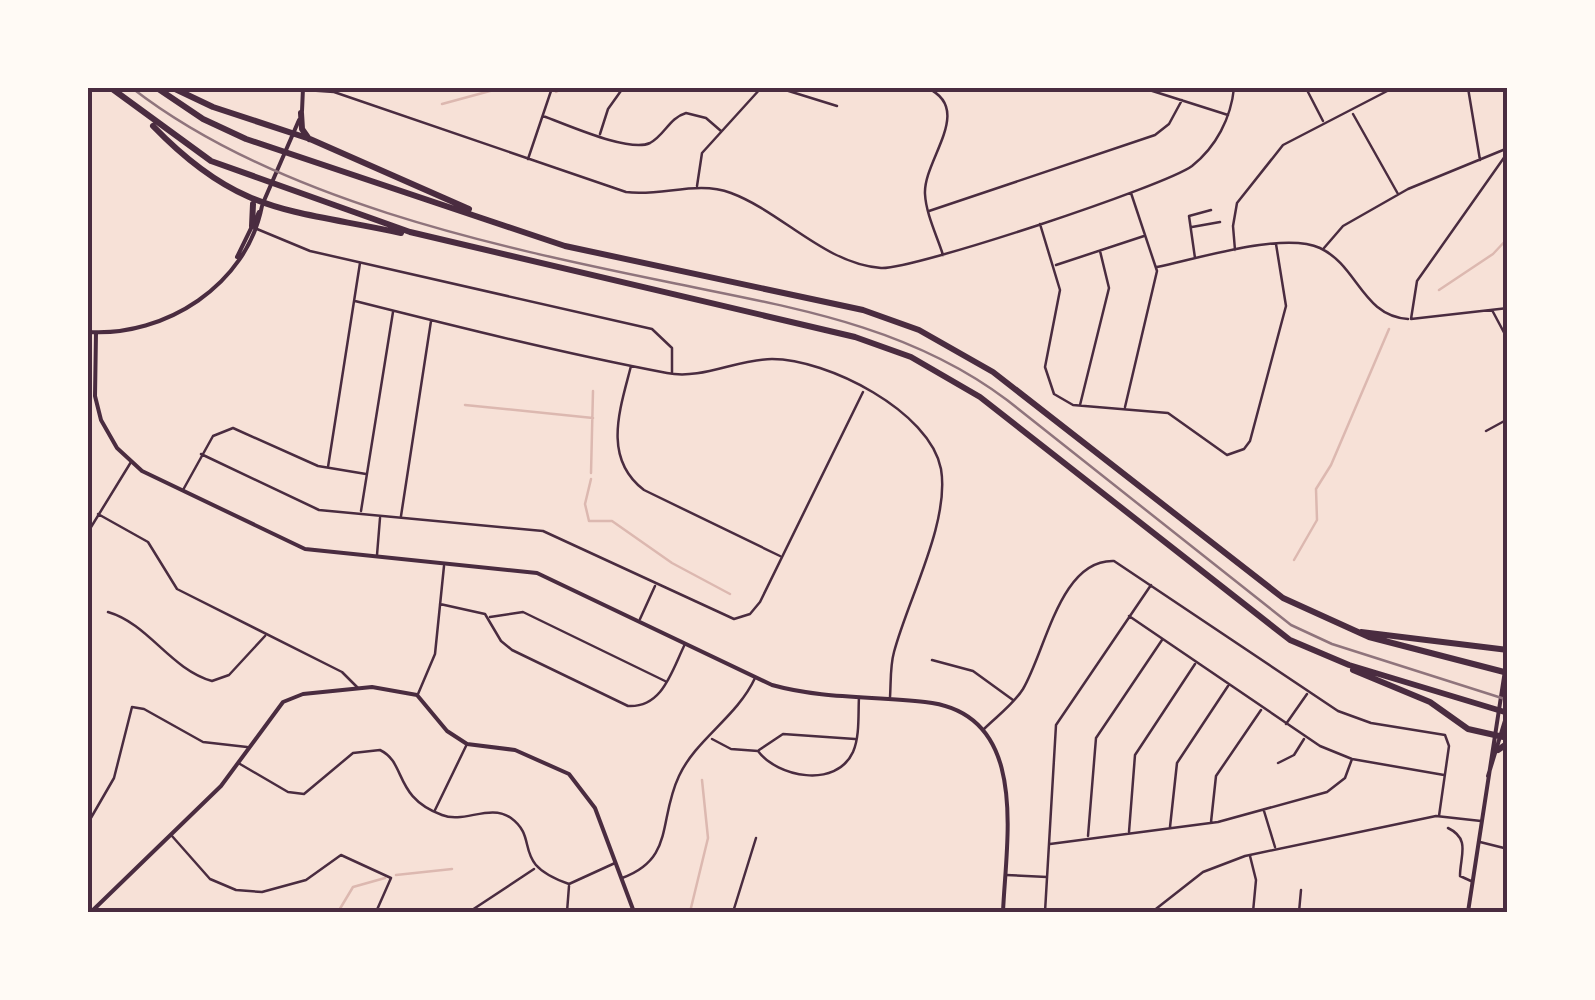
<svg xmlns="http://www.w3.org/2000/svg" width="1595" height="1000" viewBox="0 0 1595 1000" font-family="'Varela Round',sans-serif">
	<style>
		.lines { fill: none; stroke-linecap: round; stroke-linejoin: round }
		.stream { stroke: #dcb8b0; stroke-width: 2.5 }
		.minor { stroke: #4a2c40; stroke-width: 2.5 }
		.tertiary { stroke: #4a2c40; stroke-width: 4 }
		.trunk { stroke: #4a2c40; stroke-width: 6 }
		.rail { stroke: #8f747c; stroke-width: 2.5 }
		.neatline { fill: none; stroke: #4a2c40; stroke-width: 4 }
	</style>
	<rect width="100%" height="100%" fill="#f7e1d7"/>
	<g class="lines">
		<path class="stream" d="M543 88H545
			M556 92 564 88
			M442 104 501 88
			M1439 290 1493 254 1508 238
			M465 405 593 418
			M591 473 593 391
			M591 479 585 504 589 521H612L672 563 730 594
			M1294 560 1317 520 1316 489 1331 465 1389 329
			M396 875 452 869
			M338 912 353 887 385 878
			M690 912 708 838 702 780"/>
		<path class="minor" d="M779 88 837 106
			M927 88C975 109 923 160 925 194 926 214 937 236 943 255
			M1143 88 1228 115
			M1468 88 1480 160
			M305 90 334 92 626 192C661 197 697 180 731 193 782 212 825 264 881 268 912 270 1165 186 1192 166 1216 147 1231 118 1234 88
			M1308 92 1323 121
			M1353 114 1398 194
			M543 116C566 124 629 153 650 143 665 135 669 118 686 113L706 118 721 131
			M600 134 608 109 623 88
			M1508 152 1417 281 1411 319 1508 308
			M528 159 552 88
			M697 186 702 153 761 88
			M929 211 1155 135 1169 124 1182 100
			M1040 224 1060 290 1045 367 1054 394 1073 405 1168 413 1227 455 1244 449 1250 441 1286 306 1276 244
			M1192 227 1220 222
			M257 229 310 251 652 329 672 348V373
			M1324 248 1343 226 1408 189 1508 148
			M1235 250 1233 226 1237 203 1283 145 1393 88
			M1195 258 1189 216 1211 210
			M1056 265 1144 236
			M1157 267C1197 259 1284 231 1320 248 1358 266 1362 316 1408 319
			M355 301C458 327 562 353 667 373 702 380 737 359 772 359 827 359 930 411 941 469 950 522 908 599 894 652 890 666 891 683 890 697
			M1492 310 1508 340
			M631 366C620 409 602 458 644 490L780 556
			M1080 405 1109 288 1100 251
			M1125 407 1157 271 1131 193
			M1486 431 1508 419
			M201 454 319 510 543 531 734 619 750 614 760 602 863 392
			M328 467 360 263
			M183 490 213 436 233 428 318 466 366 474
			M361 511 393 312
			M98 514 148 542 177 589 342 672 358 688
			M401 516 431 321
			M88 532 131 462
			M377 555 380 518
			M440 604 485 614 501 641 512 650 628 706C663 708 672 670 685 644
			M108 612C149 624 170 669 212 681L229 675 265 636
			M1129 616 1320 746 1352 759 1444 775
			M490 617 523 612 665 681
			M640 619 655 586
			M932 660 973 671 1013 700
			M418 694 435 654 444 566
			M1286 724 1307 694
			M984 729C997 716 1013 705 1023 689 1046 650 1060 559 1114 561L1338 711 1371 723 1445 735 1449 746 1439 816
			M712 739 731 749 758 751C777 777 836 789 853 752 860 736 858 714 859 697
			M759 750 783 734 855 739
			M1278 763 1294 755 1304 739
			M240 764 288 792 304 794 353 753 380 750C407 763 393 797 442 815 464 824 490 803 511 818 541 840 509 863 569 884L615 863
			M435 810 466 746
			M1264 811 1275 847
			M1211 822 1216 776 1261 710
			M88 823 114 778 132 707 144 709 203 742 247 747
			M1170 827 1177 763 1228 686
			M1448 828C1471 839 1460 856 1460 876L1471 881
			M1129 832 1135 755 1195 664
			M172 836 210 879 236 890 262 892 306 880 341 855 391 878 376 912
			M1088 836 1096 738 1162 640
			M1480 842 1508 849
			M1050 844 1218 822 1327 792 1345 778 1352 759
			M1250 856 1256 880 1253 912
			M1006 875 1047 877
			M622 878C675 859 658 820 679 776 696 739 737 717 755 678
			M469 912 534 869
			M567 912 569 886
			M733 912 756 838
			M1045 912 1056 725 1151 585
			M1152 912 1203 872 1245 856 1436 816 1481 821
			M1299 912 1301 890"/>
		<path class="tertiary" d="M302 111 303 88
			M263 203 299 120
			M237 257 259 212
			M88 332C165 337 247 285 262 206
			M96 333 95 396 101 420 117 448 142 471 305 549 537 573 772 685C822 699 874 696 925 702 1031 713 1006 839 1003 912
			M1488 776 1507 714
			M91 912 221 786 283 702 303 694 372 687 417 695 447 731 467 744 515 750 569 774 595 808 634 912
			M1468 912 1508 651"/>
		<path class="trunk" d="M111 88 211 161 410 232 855 337 911 357 980 397 1290 640 1349 665 1508 713
			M157 88 203 119 246 139 565 246 863 310 919 330 993 372 1283 598 1369 637 1508 673
			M173 88 213 107 310 139 469 209
			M301 113 302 129 309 139
			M153 126C239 215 289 209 401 233
			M252 226 253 204
			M1361 632 1508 650
			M1353 670 1430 702 1468 729 1508 738
			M1498 750 1508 743"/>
		<path class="rail" d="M132 88C275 199 492 246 668 282 788 307 906 324 1007 400L1291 625 1332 644 1508 700"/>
	</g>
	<rect width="1595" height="1000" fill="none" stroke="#fffaf5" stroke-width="180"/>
	<rect x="90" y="90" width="1415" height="820" class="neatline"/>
</svg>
